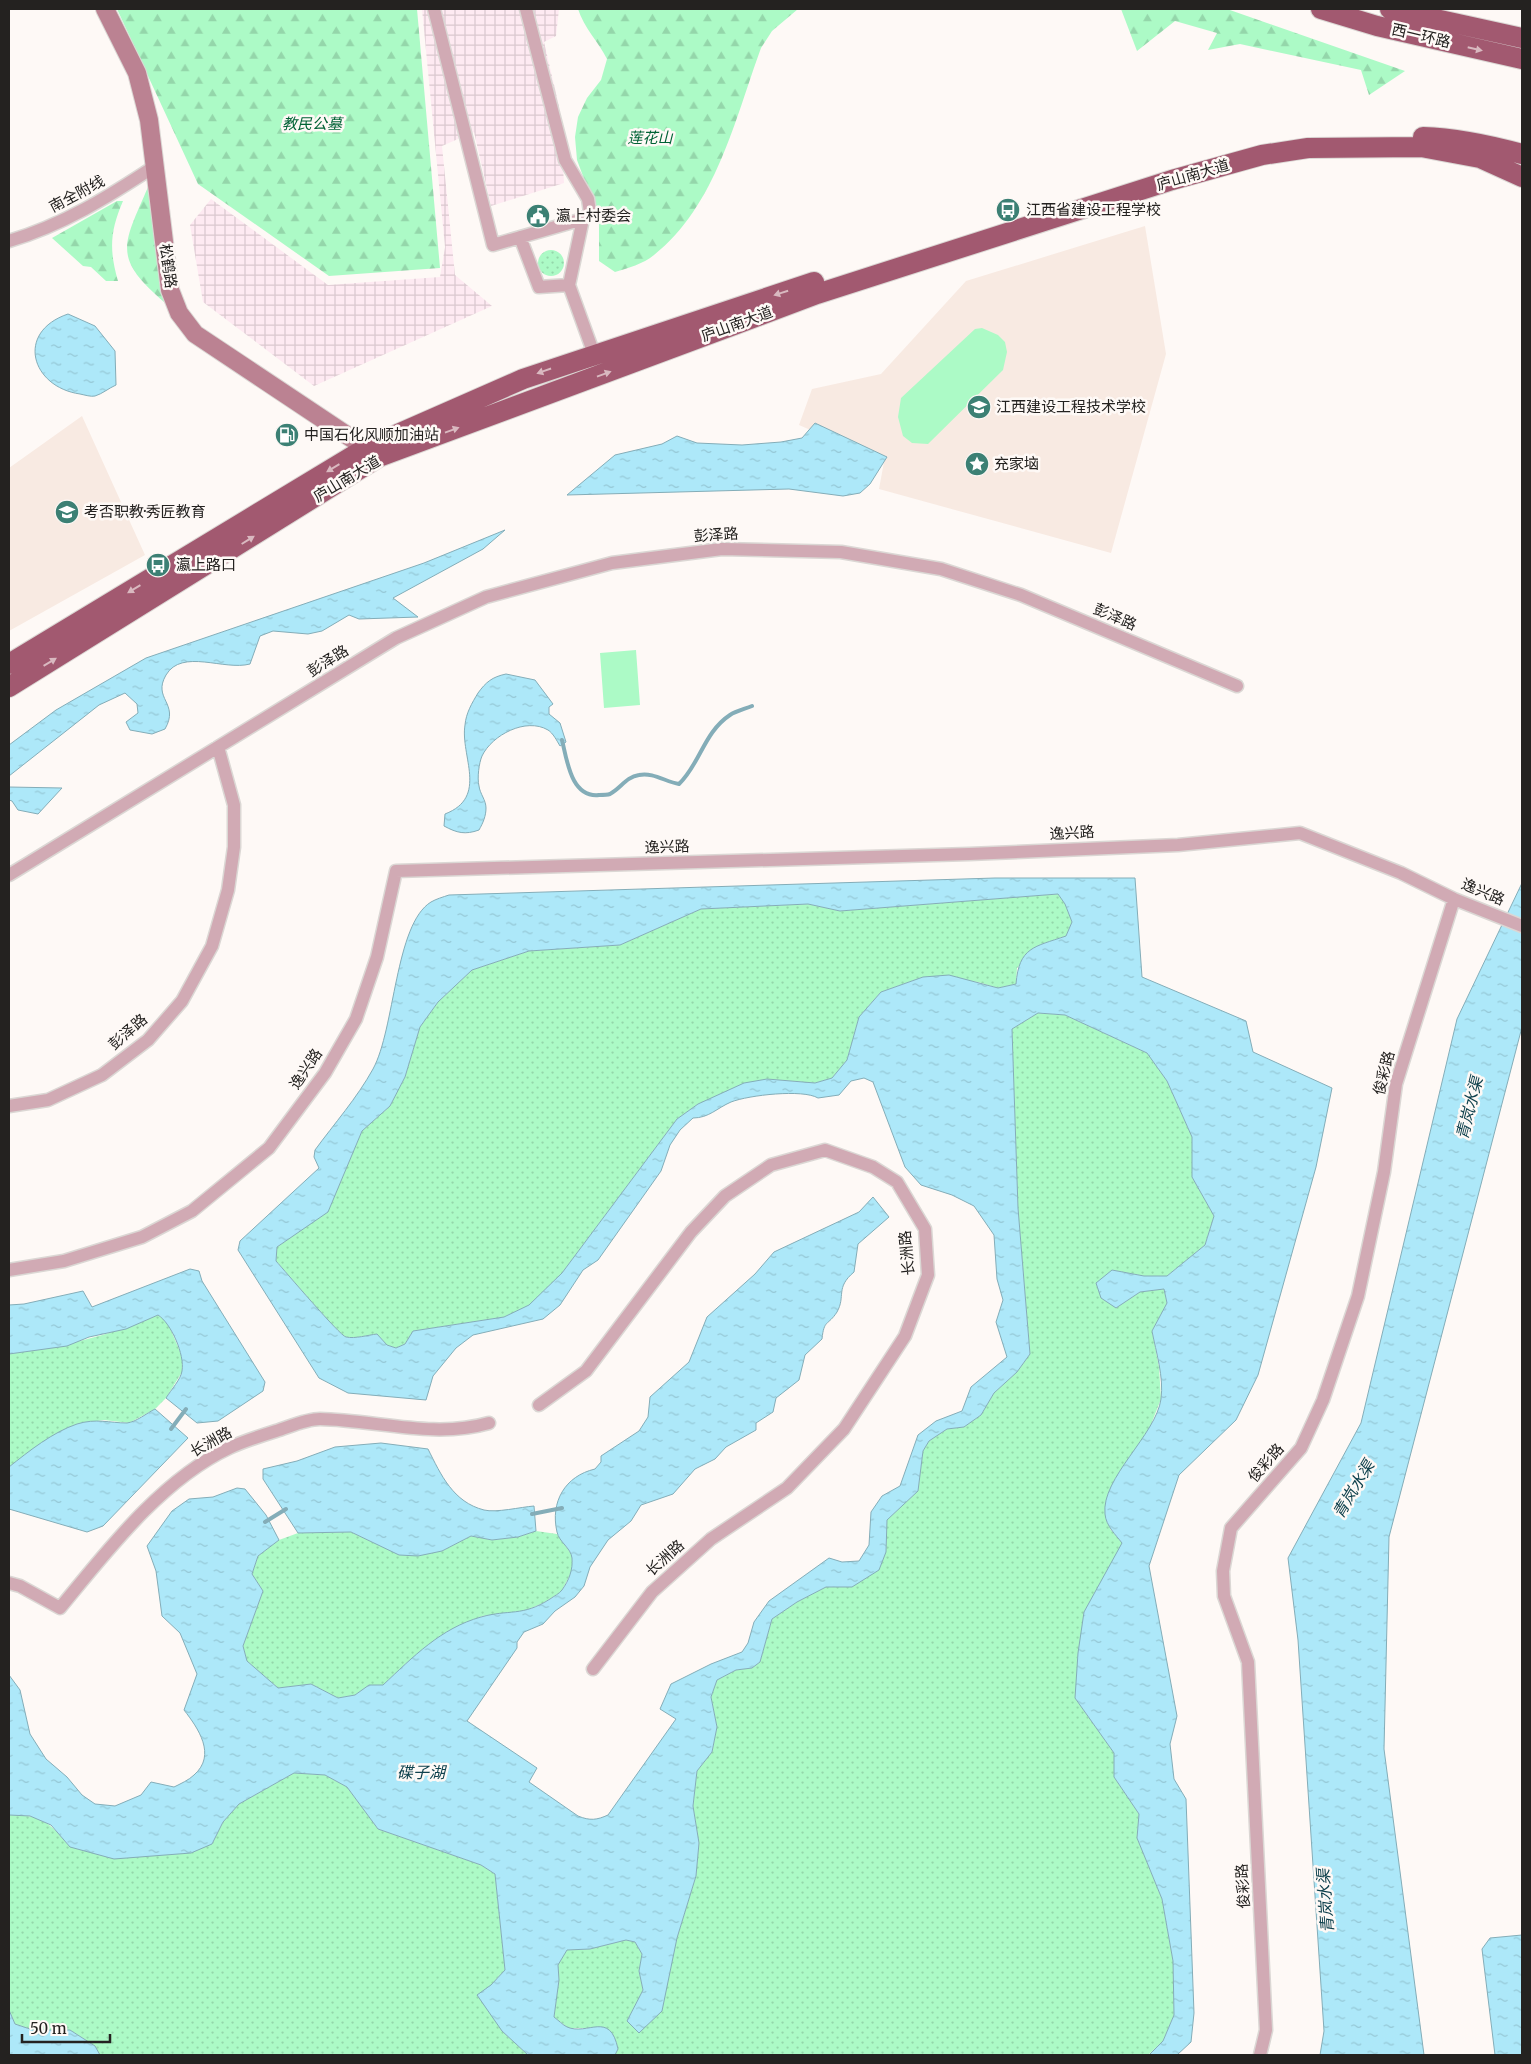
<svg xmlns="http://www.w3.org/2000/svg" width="1531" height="2064" viewBox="0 0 1531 2064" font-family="Merriweather,'Noto Sans SC',serif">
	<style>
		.industrial { fill: url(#industrial-grid) }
		.built { fill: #f8eae2 }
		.grass { fill: url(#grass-dots) }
		.forest { fill: url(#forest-firs) }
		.pitch { fill: #acfac6 }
		.water { fill: url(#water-ripples); stroke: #84adb8; fill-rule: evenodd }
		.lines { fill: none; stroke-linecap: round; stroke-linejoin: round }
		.stream { stroke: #84adb8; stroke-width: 4 }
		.minor-casing { stroke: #dbd7d4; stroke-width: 15 }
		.secondary-casing { stroke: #dbd7d4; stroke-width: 20 }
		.trunk-casing { stroke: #dbd7d4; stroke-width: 22 }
		.minor { stroke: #d1aab4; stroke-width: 12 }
		.secondary { stroke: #bb8292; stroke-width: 18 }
		.trunk { stroke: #a25970; stroke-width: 20 }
		.oneway { fill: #d9b9c0 }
		.labels { text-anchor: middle; stroke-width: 5; stroke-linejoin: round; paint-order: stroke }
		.street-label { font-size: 15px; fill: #242220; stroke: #fef9f6 }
		.park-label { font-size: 15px; font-style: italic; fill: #006235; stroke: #fef9f6 }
		.poi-label { font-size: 15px; fill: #242220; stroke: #fef9f6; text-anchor: start }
		.water-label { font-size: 16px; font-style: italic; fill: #0f414d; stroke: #fef9f6 }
	</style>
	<defs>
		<pattern id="industrial-grid" width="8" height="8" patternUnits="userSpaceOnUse" patternTransform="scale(1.25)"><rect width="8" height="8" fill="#feeaf2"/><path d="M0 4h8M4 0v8" fill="none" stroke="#dac8cf"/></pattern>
		<pattern id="grass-dots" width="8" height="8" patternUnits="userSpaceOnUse" patternTransform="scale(1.25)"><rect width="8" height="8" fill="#acfac6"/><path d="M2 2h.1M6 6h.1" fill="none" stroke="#94d6aa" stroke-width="1.8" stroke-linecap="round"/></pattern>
		<pattern id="forest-firs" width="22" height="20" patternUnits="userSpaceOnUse" patternTransform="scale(1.25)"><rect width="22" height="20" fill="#acfac6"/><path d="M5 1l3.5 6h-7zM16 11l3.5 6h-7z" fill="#94d6aa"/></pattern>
		<pattern id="water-ripples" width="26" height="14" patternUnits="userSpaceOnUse" patternTransform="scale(1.25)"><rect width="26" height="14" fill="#ade8f9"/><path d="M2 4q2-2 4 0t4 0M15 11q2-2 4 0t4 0" fill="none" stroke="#95c7d5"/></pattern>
	</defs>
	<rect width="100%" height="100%" fill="#fef9f6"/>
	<path class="industrial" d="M422 9H559L556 36 544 42 559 106 564 183 491 206 474 132 442 146 455 275 492 306 314 386 203 302 190 225 211 199 328 285 440 277 445 247Z"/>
	<path class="built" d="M1145 226 1166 354 1111 553 879 489 884 462 799 425 812 389 881 374 966 281Z
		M82 416 145 555 9 631V468Z"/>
	<path class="grass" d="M538 263a13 13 0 1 1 26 0a13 13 0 1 1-26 0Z
		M1058 894 1065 904 1072 922 1066 936 1042 944 1017 968 1016 984 998 988 978 982 923 977 881 992 859 1017 847 1060 832 1078 815 1083 767 1079 698 1104 677 1119 562 1273 529 1306 504 1317 413 1331 405 1344 396 1348 387 1345 377 1334C368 1335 355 1339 346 1337 340 1336 285 1271 276 1261L277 1247 328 1211 362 1131 390 1106 405 1077 420 1027 438 1002 472 970 529 951 620 945 701 909 808 904 840 911Z
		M1038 1013 1065 1015 1147 1053 1167 1081 1192 1137V1177L1214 1216 1205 1245 1167 1276H1144L1112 1270 1116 1308 1140 1292 1164 1289 1167 1303 1152 1331 1159 1367 1161 1399 1110 1529 1123 1543 1084 1612 1075 1698 1114 1753V1777L1139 1814 1137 1838 1162 1899 1173 1961 1174 2015 1163 2041 1148 2055H615L618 2048 606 2028H568L554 2017 559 1980 558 1964 567 1950 590 1949 626 1940 635 1942 642 1954 639 1971 643 1990 627 2021 677 1938 696 1876 699 1843 693 1806 697 1771 712 1752 717 1727 711 1697 717 1680 736 1670 752 1668 760 1662 772 1619 797 1602 826 1587H852L886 1552 887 1520 918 1491 923 1451 929 1441 947 1429 964 1427 981 1415 994 1393 1017 1372 1030 1354 1018 1208 1012 1029Z
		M158 1315 167 1321 182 1356V1372L166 1398 155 1409 129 1423 104 1420 77 1424 53 1436 9 1467V1354C60 1347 110 1336 158 1315Z
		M536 1531 557 1534 572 1555V1571L561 1592 543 1603 522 1612 482 1616 411 1659 383 1685H369L355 1695 338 1698 311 1684 278 1688 247 1661 243 1646 263 1591 252 1574 258 1556 279 1540 298 1533 351 1532 372 1542 442 1551 471 1536 492 1540 518 1537Z
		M294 1773 325 1775 347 1787 378 1829 481 1865 495 1874 505 1970 491 1985 502 2031 528 2055H100L95 2046 70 2030H33L15 2024 9 2010V1815C43 1815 49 1822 70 1847L212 1844 223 1822 239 1804Z"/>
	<path class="forest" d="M117 9H417L440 268 329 276 198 184Z
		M578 9H798L772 31 761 48C735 119 716 206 654 255 643 264 628 268 615 272L599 261V219L577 160 575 137 578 117 587 98 601 80 607 59C598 41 584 28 578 9Z
		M1121 9H1227L1405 71 1369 95 1361 70 1240 44 1208 50 1217 33 1175 21 1137 51Z
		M151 180 170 307C109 256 123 247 151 180Z
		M117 201H123C110 231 109 250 118 281H106L91 267 83 266 52 238Z"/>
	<path class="pitch" d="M982 328 998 335 1005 342 1007 352 1003 370 928 444 912 443 903 436 898 417 901 398 975 329Z
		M636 650 640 705 604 708 600 653Z"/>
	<path class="water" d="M68 314 95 326 115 351 116 385C109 388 102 394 95 396 91 397 85 395 80 394 31 387 15 332 68 314Z
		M815 423 887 457 870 484 860 493 843 496 789 489 567 495 615 455 662 444 677 436 697 443 742 445 781 442 802 438Z
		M505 530 483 549 393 598 418 617 359 619 349 615 322 631 308 634 273 631 260 636 250 664C224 671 182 648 166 675 152 699 180 703 165 729L152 734 130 730 126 722 138 713 137 704 125 693 99 705 9 776V745L56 710 146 658 424 563Z
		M506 674 535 680 553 704 549 707V714L560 723 566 742 560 746C557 741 553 733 548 730 526 717 492 735 482 756 479 763 477 778 479 786 480 794 486 800 486 808 486 816 483 823 479 830 465 835 457 833 444 826L445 814C489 797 460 756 465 725 466 713 472 703 478 693 486 682 492 677 506 674Z
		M9 787 62 788 38 814 18 810 12 801 9 800Z
		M995 878H1135L1142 977 1246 1021 1253 1052 1332 1088 1316 1167 1258 1375 1236 1420 1179 1475 1149 1566 1177 1716 1170 1744 1174 1779 1186 1799 1194 2013 1191 2042 1177 2055H1149L1163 2041 1174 2015 1173 1961 1162 1899 1137 1838 1139 1814 1114 1777V1753L1075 1698 1078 1653 1084 1612 1122 1543C1116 1535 1106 1526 1105 1514 1101 1478 1156 1435 1161 1399 1164 1377 1156 1352 1152 1331L1167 1303 1164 1289 1140 1292 1116 1308 1101 1298 1096 1283 1112 1270 1144 1276H1167L1205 1245 1214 1216 1192 1177V1137L1167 1081 1147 1053 1065 1015 1038 1013 1012 1029 1018 1208 1030 1354 1017 1372 994 1393 981 1415 964 1427 947 1429 929 1441 923 1451 918 1491 887 1520 886 1552 879 1570 852 1587H826L797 1602 772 1619 760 1662 752 1668 736 1670 717 1680 711 1697 717 1727 712 1752 697 1771 693 1806 699 1843 696 1876 677 1938 662 2011 639 2033 627 2021 643 1990 639 1971 642 1954 635 1942 626 1940 590 1949 567 1950 558 1965 559 1980 554 2017C558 2020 563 2025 567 2027 588 2036 610 2010 618 2049L615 2055H528L502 2031 477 1995 491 1985 505 1970 495 1874 481 1865 378 1829 347 1787 325 1775 294 1773 239 1804 223 1822 212 1844 191 1853 114 1859 70 1847 51 1825 30 1816 9 1815V1675L20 1690 30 1734 46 1759 67 1777 82 1795 95 1804 115 1806 141 1795 151 1782 174 1787C180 1784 189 1780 194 1775 217 1755 198 1728 184 1710L197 1674 180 1633 162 1616 156 1571 147 1546 172 1511 189 1499 213 1497 237 1488 245 1489 266 1515 279 1540 258 1556 252 1574 263 1591 243 1646 247 1661 278 1688 311 1684 338 1698 355 1695 369 1685H383C413 1657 441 1628 481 1617 509 1609 522 1617 550 1599 554 1596 559 1594 562 1590 569 1580 573 1570 572 1558 571 1548 559 1542 557 1532 550 1502 565 1476 595 1469L601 1462V1456L639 1431 648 1417 650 1397 689 1362 707 1317 755 1274 774 1252 859 1212 873 1197 889 1217 858 1244 854 1272C835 1288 846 1296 837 1312 828 1326 824 1319 822 1339L805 1355 799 1380 776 1398 773 1412 756 1423V1430L726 1447 715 1459 695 1469 673 1494 641 1505 631 1521 608 1540 590 1567 584 1586 575 1597 555 1611 543 1624 524 1632 517 1642V1648L467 1721 537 1768 529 1782 578 1816C590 1821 597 1820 608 1815L676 1719 660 1709 671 1684 711 1664 742 1652 748 1643 754 1622 769 1601 829 1558 842 1562 859 1561 869 1545 871 1512 882 1496 900 1486 918 1435 936 1421 962 1411 971 1387 1007 1357 996 1322 1003 1300 997 1279 994 1235 974 1206 952 1195 921 1185 905 1167 873 1082 864 1078 851 1081 839 1095 818 1098C803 1089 749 1095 731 1102 717 1108 709 1118 693 1118L680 1130 670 1145 661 1171 598 1260 583 1270 560 1305 543 1319 473 1335 456 1348 433 1376 426 1400 348 1393 319 1378 238 1250 240 1241 319 1168 314 1157 315 1150C334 1124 357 1098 373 1069 395 1029 395 924 431 902 436 899 443 897 449 895ZM1058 894 1065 904 1072 922 1066 936C1034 947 1019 947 1016 984L998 988 949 975 923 977 881 992 859 1017 847 1060 832 1078 815 1083 767 1079 744 1083 698 1104 677 1119 562 1273 529 1305 504 1317 413 1331 405 1344 396 1348 387 1345 377 1334C368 1335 355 1339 346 1337 340 1336 285 1271 276 1261L277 1247 328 1212 362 1131 390 1106 405 1077 420 1027 438 1002 472 970 529 951 620 945 701 909 808 904 840 911Z
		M1522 883V1027L1389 1537 1384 1749 1424 2055H1320L1324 2031 1298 1640 1288 1558 1361 1423 1457 1019Z
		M190 1269 199 1271 202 1281 265 1382 263 1391 218 1421 197 1423 166 1398C171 1390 181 1379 182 1371 185 1355 171 1323 158 1315L126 1329 89 1337 67 1346 9 1354V1305L24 1304 83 1291 92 1307Z
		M155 1409 188 1438 103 1526 87 1532 9 1509V1467C29 1451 53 1432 77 1424 96 1418 110 1423 127 1423 136 1422 147 1413 155 1409Z
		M381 1443 428 1449C441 1475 453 1502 484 1510 496 1513 521 1507 534 1506L536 1531 518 1537 492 1540 471 1536 442 1551 418 1556 399 1555 351 1532 298 1533 263 1479V1469L297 1461 335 1447Z
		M1522 1935V2055H1495L1482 1949 1490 1938Z
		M9 2010 15 2024 33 2030H70L95 2046 100 2055H9Z"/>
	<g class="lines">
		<path class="stream" d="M562 740C567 760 571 798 599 795 603 795 607 795 610 794 621 788 626 777 639 775 653 772 666 782 679 784 700 764 704 732 730 715 736 711 745 709 752 706
			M171 1429 186 1409
			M532 1514 562 1508
			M265 1522 286 1509"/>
		<g class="minor-casing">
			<path id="minor" d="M434 9 493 245 583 219
				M526 9 565 160 588 199 590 212 583 219 569 285 594 354
				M520 237 539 287 569 285
				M9 241C63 225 108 197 155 166
				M9 875 396 638 486 597 612 563 722 549 841 552 941 569 1021 595 1237 686
				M9 1106 48 1100 102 1075 148 1040 182 1001 212 946 228 890 234 847V805L218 747
				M9 1270 64 1261 142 1237 192 1211 269 1148 325 1073 356 1019 377 957 396 871 969 854 1178 845 1300 833 1401 873 1454 899 1522 926
				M539 1405 586 1371 691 1232 725 1196 771 1165 825 1150 873 1167 897 1182 925 1229 928 1275 905 1336 844 1429 787 1488 711 1539 652 1592 593 1669
				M9 1583 20 1586 60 1608C107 1551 161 1480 229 1448 244 1441 260 1436 276 1431 289 1427 306 1419 320 1419 376 1420 434 1439 489 1423
				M1260 2055 1266 2030 1248 1662 1224 1596 1223 1571 1231 1528 1301 1448 1323 1400 1358 1296 1384 1172 1396 1084 1454 899"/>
		</g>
		<g class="secondary-casing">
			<path id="secondary" d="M105 9 137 73 149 120 170 290 179 313 195 334 375 454"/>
		</g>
		<g class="trunk-casing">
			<path id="trunk" d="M1321 9 1377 26 1522 59
				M1390 9 1522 38
				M1423 137C1457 138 1489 145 1522 154
				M9 664 366 448 523 379 814 282
				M9 687 379 457 817 294 1172 180 1262 155 1308 148 1421 147 1480 158 1522 177"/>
		</g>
		<use href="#minor" class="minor"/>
		<use href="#secondary" class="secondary"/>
		<use href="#trunk" class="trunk"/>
	</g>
	<defs><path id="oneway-solid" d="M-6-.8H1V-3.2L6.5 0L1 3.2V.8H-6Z" transform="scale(1.25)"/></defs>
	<g class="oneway">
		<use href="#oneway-solid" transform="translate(1475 49) rotate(13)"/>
		<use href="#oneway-solid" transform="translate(781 293) rotate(162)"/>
		<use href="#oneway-solid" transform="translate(544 371) rotate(161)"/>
		<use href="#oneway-solid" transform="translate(604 374) rotate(-20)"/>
		<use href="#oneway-solid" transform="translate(452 430) rotate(-20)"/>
		<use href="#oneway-solid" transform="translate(333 468) rotate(149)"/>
		<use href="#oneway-solid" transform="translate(248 540) rotate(-32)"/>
		<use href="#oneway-solid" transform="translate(134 589) rotate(149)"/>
		<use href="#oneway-solid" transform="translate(50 662) rotate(-31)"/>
	</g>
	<defs>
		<g id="bus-disc" transform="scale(1.25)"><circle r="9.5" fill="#3c8074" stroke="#fef9f6"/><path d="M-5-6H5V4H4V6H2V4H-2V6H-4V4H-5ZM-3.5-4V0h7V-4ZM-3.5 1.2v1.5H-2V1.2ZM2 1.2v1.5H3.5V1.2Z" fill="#fff"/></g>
		<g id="civic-disc" transform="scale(1.25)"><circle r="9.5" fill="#3c8074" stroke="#fef9f6"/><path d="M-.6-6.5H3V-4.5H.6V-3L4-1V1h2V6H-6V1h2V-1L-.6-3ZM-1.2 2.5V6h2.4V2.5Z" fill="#fff"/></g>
		<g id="school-disc" transform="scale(1.25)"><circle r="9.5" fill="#3c8074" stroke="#fef9f6"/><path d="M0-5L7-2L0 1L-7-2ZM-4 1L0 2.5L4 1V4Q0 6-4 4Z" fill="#fff"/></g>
		<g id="fuel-disc" transform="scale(1.25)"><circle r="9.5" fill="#3c8074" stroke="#fef9f6"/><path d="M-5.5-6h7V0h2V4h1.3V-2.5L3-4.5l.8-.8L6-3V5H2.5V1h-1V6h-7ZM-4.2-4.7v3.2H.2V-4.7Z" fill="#fff"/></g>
		<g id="sight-disc" transform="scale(1.25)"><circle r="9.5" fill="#3c8074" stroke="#fef9f6"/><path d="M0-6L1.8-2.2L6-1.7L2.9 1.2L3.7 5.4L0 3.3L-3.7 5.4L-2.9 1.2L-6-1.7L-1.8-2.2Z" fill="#fff"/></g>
		<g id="university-disc" transform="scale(1.25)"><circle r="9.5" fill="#3c8074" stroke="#fef9f6"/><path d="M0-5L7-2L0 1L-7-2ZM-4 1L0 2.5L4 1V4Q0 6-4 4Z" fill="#fff"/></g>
	</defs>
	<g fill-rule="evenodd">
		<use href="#bus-disc" x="1008" y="210"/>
		<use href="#civic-disc" x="538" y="216"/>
		<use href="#school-disc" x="979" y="407"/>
		<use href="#fuel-disc" x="287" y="435"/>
		<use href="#sight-disc" x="977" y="464"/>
		<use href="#university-disc" x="67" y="512"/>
		<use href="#bus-disc" x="158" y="565"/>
	</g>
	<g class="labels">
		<g class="street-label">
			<text transform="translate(1421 36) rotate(13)" y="5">西一环路</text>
			<text transform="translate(1193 175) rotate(-16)" y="5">庐山南大道</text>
			<text transform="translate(77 194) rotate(-28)" y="5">南全附线</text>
			<text transform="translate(168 266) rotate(82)" y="5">松鹤路</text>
			<text transform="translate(737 324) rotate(-20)" y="5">庐山南大道</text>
			<text transform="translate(347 479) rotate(-31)" y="5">庐山南大道</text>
			<text transform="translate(716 535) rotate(-4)" y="5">彭泽路</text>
			<text transform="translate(1115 617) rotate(23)" y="5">彭泽路</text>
			<text transform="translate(328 661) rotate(-32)" y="5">彭泽路</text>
			<text transform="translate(1072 833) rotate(-3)" y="5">逸兴路</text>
			<text transform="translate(667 847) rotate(-2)" y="5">逸兴路</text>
			<text transform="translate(1483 892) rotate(23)" y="5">逸兴路</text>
			<text transform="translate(128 1032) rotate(-41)" y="5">彭泽路</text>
			<text transform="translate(306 1069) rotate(-56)" y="5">逸兴路</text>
			<text transform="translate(1384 1073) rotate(-76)" y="5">俊彩路</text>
			<text transform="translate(907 1253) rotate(-95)" y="5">长洲路</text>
			<text transform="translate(211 1442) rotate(-29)" y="5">长洲路</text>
			<text transform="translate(1266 1463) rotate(-49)" y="5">俊彩路</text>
			<text transform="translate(665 1558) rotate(-42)" y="5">长洲路</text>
			<text transform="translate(1243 1886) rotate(-93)" y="5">俊彩路</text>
		</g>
		<g class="park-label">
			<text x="312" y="129">教民公墓</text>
			<text x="650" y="143">莲花山</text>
		</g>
		<g class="poi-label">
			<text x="1026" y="215">江西省建设工程学校</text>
			<text x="556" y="221">瀛上村委会</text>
			<text x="996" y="412">江西建设工程技术学校</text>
			<text x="304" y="440">中国石化风顺加油站</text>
			<text x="994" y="469">充家垴</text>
			<text x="84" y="517">考否职教·秀匠教育</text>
			<text x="176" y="570">瀛上路口</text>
		</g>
		<g class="water-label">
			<text transform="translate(1469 1108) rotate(-76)" y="6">青岚水渠</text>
			<text transform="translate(1353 1489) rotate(-59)" y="6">青岚水渠</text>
			<text x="421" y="1778">碟子湖</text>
			<text transform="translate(1325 1901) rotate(-94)" y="6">青岚水渠</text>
		</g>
	</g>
	<rect width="1531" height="2064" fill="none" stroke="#242220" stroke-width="20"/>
	<path d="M22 2034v8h88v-8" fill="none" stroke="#242220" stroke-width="2.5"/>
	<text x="30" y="2034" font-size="15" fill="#242220" stroke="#fef9f6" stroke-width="4" paint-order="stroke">50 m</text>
</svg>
